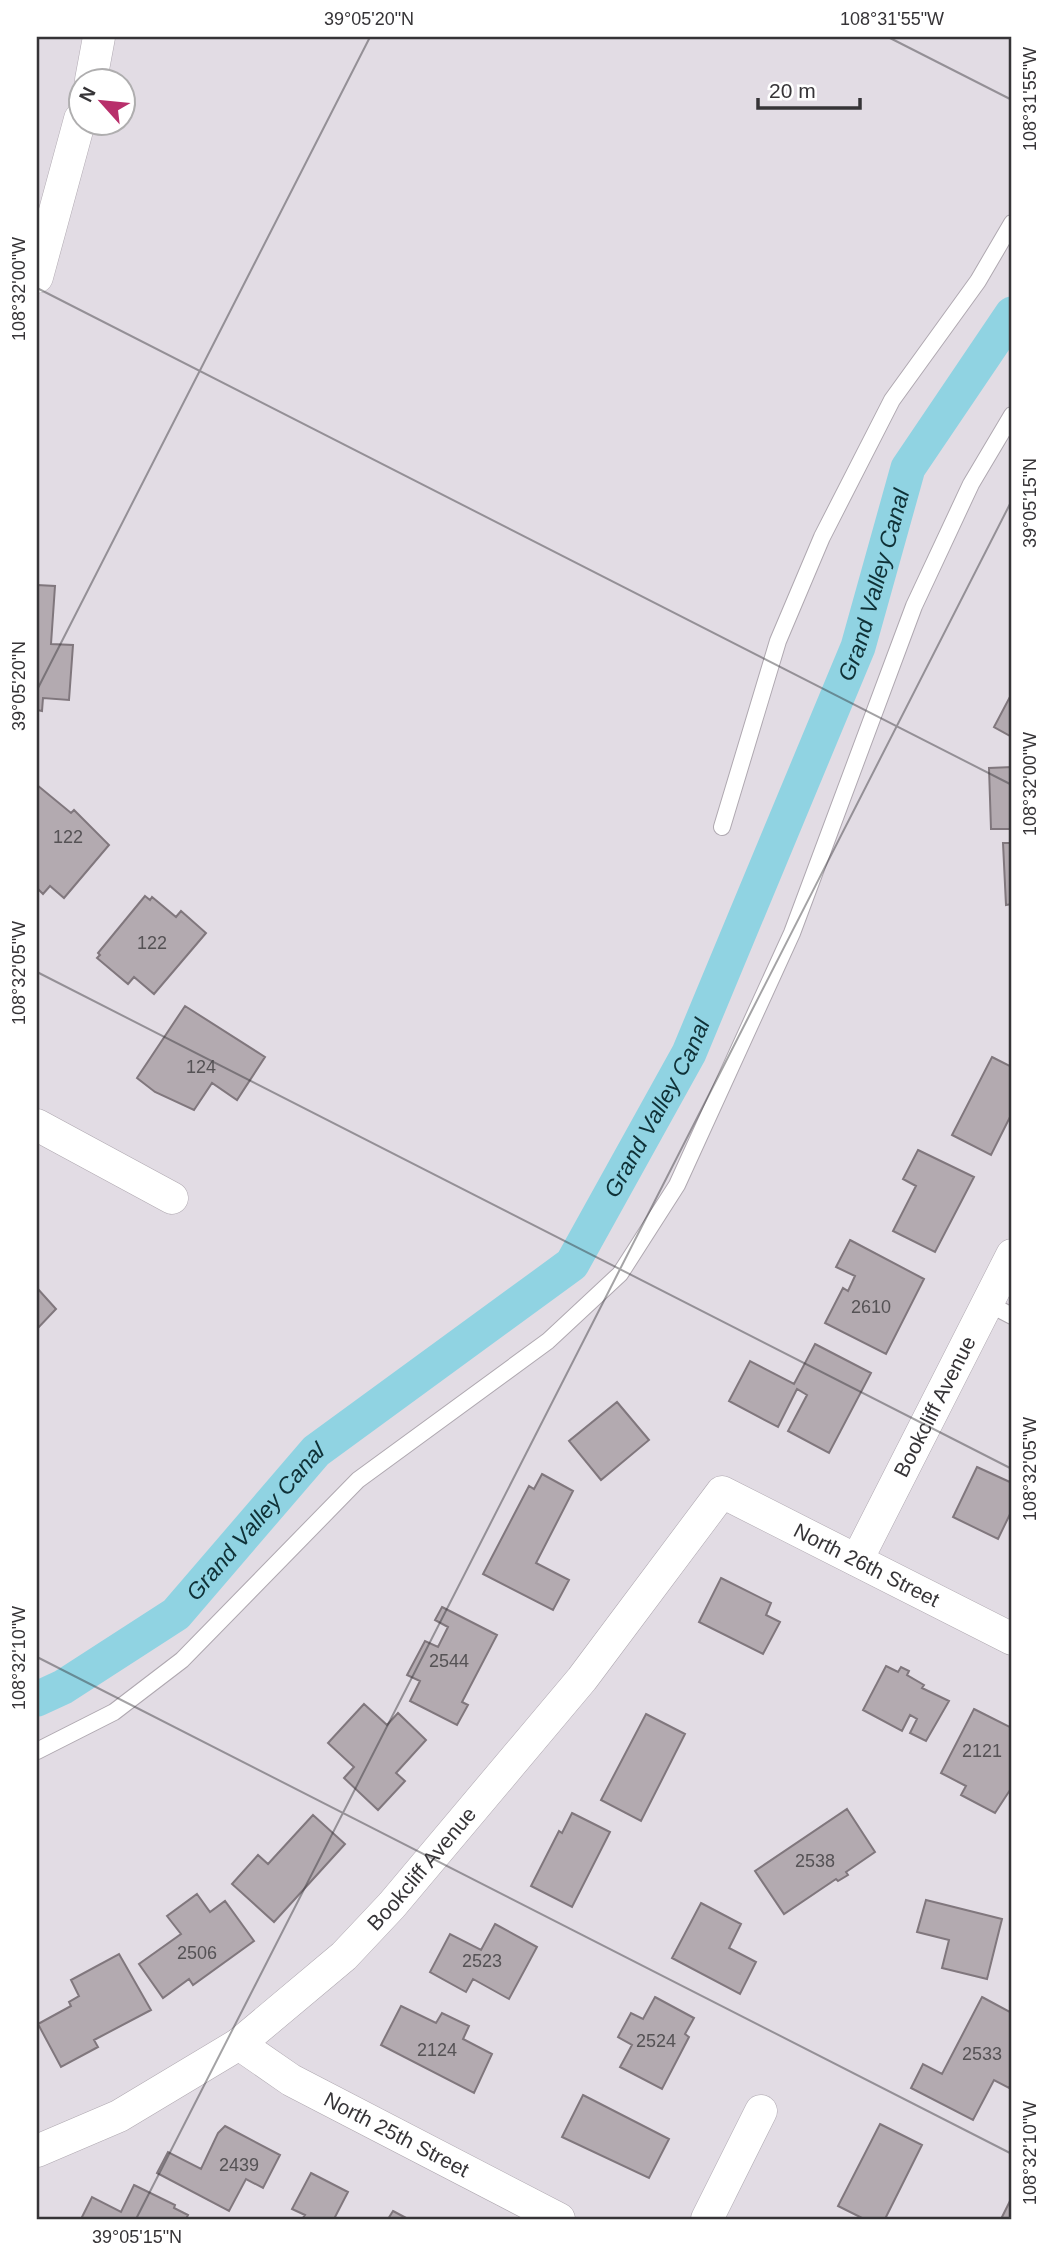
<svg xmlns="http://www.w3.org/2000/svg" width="1049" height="2256" viewBox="0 0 1049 2256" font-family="Arial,sans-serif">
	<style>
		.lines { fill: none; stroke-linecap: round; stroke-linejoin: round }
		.canal { stroke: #90d3e2; stroke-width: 35 }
		.building { fill: #b3aab0; stroke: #80777d; stroke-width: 2 }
		.lane-casing { stroke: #afa8b0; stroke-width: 18 }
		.street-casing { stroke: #afa8b0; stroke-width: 33 }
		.lane { stroke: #fff; stroke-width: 16 }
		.street { stroke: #fff; stroke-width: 32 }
		.ticks { fill: none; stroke: #363437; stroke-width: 2; stroke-opacity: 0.45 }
		.labels { text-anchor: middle; stroke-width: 7; stroke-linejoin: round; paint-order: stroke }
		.number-label { font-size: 18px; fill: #555255 }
		.street-label { font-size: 21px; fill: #363437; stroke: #fff }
		.water-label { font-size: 23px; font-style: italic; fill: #0f3137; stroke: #fff }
		.neatline { fill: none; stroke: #363437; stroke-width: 2.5 }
		.ticks-label { font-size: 18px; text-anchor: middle; fill: #363437 }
	</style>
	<rect width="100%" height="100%" fill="#e2dce4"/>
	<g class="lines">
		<path class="canal" id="s1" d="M37 1699 63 1687 176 1614 316 1451 572 1264 689 1053 858 647 908 468 1012 314"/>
	</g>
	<path class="building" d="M37 585 55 586 51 644 73 645 69 700 43 698 42 711 37 710Z
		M1012 693V737L994 727Z
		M1012 767V829H991L989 768Z
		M37 785 71 813 74 810 109 845 64 898 50 886 43 894 37 888Z
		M1003 843H1012V904L1006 905Z
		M145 896 150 900 152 897 176 917 181 911 206 933 154 994 134 977 128 984 97 958 100 955 98 953Z
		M185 1006 265 1057 237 1100 212 1083 194 1110 155 1092 137 1078Z
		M992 1057 1012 1067V1113L991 1155 952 1135Z
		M918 1150 974 1177 935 1252 893 1231 916 1186 903 1179Z
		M850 1240 924 1279 886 1354 825 1323 843 1288 848 1291 855 1276 836 1267Z
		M37 1288 56 1309 37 1329Z
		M815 1344 871 1373 829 1453 788 1431 807 1395 797 1389 778 1427 729 1401 750 1361 794 1384Z
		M617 1402 649 1440 601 1480 569 1441Z
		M977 1467 1012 1483V1515L1010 1514 998 1539 953 1517Z
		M542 1474 573 1491 536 1563 569 1580 553 1610 483 1574 529 1486 534 1489Z
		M721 1578 771 1603 766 1615 780 1622 763 1654 699 1622Z
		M442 1607 497 1635 462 1702 468 1705 457 1725 410 1701 420 1681 407 1675 425 1641 438 1647 448 1627 435 1620Z
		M886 1666 898 1672 901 1667 909 1671 907 1675 924 1685 922 1688 949 1701 926 1741 910 1733 917 1719 910 1715 902 1731 863 1710Z
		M364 1704 387 1725 398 1713 426 1740 396 1773 405 1781 378 1810 344 1778 354 1767 328 1743Z
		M974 1709 1012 1728V1787L995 1813 961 1795 966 1786 941 1773Z
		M646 1714 685 1734 641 1821 601 1800Z
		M847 1809 875 1852 846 1872 848 1875 838 1881 836 1879 784 1914 755 1871Z
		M572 1813 610 1832 572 1907 531 1886 559 1831 562 1833Z
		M313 1815 345 1844 274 1922 232 1884 258 1855 268 1864Z
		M197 1894 210 1912 225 1901 254 1941 193 1985 189 1979 163 1998 139 1964 181 1934 167 1916Z
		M926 1900 1002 1919 987 1979 942 1968 949 1940 917 1932Z
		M701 1903 741 1924 729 1948 756 1962 740 1994 672 1958Z
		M495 1924 537 1947 509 1999 473 1979 466 1992 430 1972 450 1934 481 1950Z
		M119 1954 151 2010 94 2040 98 2047 61 2067 38 2024 71 2006 69 2002 79 1996 71 1980Z
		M655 1997 694 2018 685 2034 689 2037 662 2089 620 2067 632 2045 618 2037 631 2013 643 2019Z
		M982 1997 1012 2013V2082L1009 2088 994 2080 973 2120 911 2088 923 2064 942 2074Z
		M401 2006 436 2023 442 2013 469 2026 463 2039 492 2054 474 2093 381 2045Z
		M583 2095 669 2139 649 2178 562 2137Z
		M880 2124 922 2145 885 2219H864L838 2206Z
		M225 2126 280 2155 263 2188 246 2179 229 2211 157 2173 168 2152 201 2169 218 2133Z
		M311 2173 348 2192 334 2219H302L305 2215 292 2209Z
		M134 2185 175 2205 174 2208 188 2215 186 2219H81L92 2197 121 2212Z
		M1012 2197V2219H1001Z
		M393 2211 408 2219H388Z"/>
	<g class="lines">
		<g class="lane-casing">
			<path id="lane" d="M722 827 778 641 822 537 892 400 978 281 1012 223
				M987 1303 1012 1316
				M37 1751 114 1712 182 1660 358 1480 548 1341 620 1274 677 1185 792 933 914 606 971 484 1012 415"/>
		</g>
		<g class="street-casing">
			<g id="street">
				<path d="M91 80 99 37"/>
				<path d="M37 277 80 119"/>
				<path d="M37 1125 172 1198"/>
				<path id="s2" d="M857 1560 1012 1255"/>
				<path id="s3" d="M239 2044 291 2080 559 2219"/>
				<path id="s4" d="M37 2151 119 2116 239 2044 344 1956 392 1905 582 1679 722 1492 1012 1639"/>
				<path d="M707 2219 761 2111"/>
			</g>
		</g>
		<use href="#lane" class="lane"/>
		<use href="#street" class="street"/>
	</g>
	<path class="ticks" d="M888 37 1012 100M37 288 1012 785M37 690 370 37M37 972 1012 1469M37 1657 1012 2154M136 2219 1012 500"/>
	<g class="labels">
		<g class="number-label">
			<text x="68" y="843">122</text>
			<text x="152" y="949">122</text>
			<text x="201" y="1073">124</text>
			<text x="871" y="1313">2610</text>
			<text x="449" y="1667">2544</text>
			<text x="982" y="1757">2121</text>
			<text x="815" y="1867">2538</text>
			<text x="197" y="1959">2506</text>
			<text x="482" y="1967">2523</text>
			<text x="656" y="2047">2524</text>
			<text x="437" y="2056">2124</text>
			<text x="982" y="2060">2533</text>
			<text x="239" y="2171">2439</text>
		</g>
		<g class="street-label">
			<text dy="7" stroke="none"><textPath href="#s2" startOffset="172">Bookcliff Avenue</textPath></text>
			<text dy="7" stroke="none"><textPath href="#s4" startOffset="1127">North 26th Street</textPath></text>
			<text dy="7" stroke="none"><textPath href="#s4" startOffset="483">Bookcliff Avenue</textPath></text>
			<text dy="7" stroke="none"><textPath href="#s3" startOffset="182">North 25th Street</textPath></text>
		</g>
		<g class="water-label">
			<text dy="8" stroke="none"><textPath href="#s1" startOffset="1440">Grand Valley Canal</textPath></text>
			<text dy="8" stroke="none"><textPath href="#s1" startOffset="873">Grand Valley Canal</textPath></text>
			<text dy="8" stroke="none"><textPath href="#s1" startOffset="285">Grand Valley Canal</textPath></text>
		</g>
	</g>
	<rect width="1049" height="2256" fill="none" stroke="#ffffff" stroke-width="77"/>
	<g transform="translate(102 102) rotate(297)"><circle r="33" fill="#ffffff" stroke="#afaeaf" stroke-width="2"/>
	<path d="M0-5L12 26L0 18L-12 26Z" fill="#b82f6b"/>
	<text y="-10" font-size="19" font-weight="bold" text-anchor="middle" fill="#363437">N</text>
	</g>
	<path d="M758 98v10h102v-10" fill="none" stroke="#363437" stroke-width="3.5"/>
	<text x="769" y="98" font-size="21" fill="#363437" stroke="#ffffff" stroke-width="5" paint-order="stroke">20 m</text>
	<rect x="38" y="38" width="972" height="2180" class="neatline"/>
	<g class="ticks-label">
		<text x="369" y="25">39°05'20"N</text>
		<text x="892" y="25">108°31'55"W</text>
		<text transform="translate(1030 99) rotate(-90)" y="6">108°31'55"W</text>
		<text transform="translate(19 289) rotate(-90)" y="6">108°32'00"W</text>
		<text transform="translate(1030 503) rotate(-90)" y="6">39°05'15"N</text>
		<text transform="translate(19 686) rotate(-90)" y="6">39°05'20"N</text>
		<text transform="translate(1030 784) rotate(-90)" y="6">108°32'00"W</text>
		<text transform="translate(19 973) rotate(-90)" y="6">108°32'05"W</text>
		<text transform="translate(1030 1469) rotate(-90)" y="6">108°32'05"W</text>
		<text transform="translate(19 1658) rotate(-90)" y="6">108°32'10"W</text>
		<text transform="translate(1030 2153) rotate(-90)" y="6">108°32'10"W</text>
		<text x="137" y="2243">39°05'15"N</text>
	</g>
</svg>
